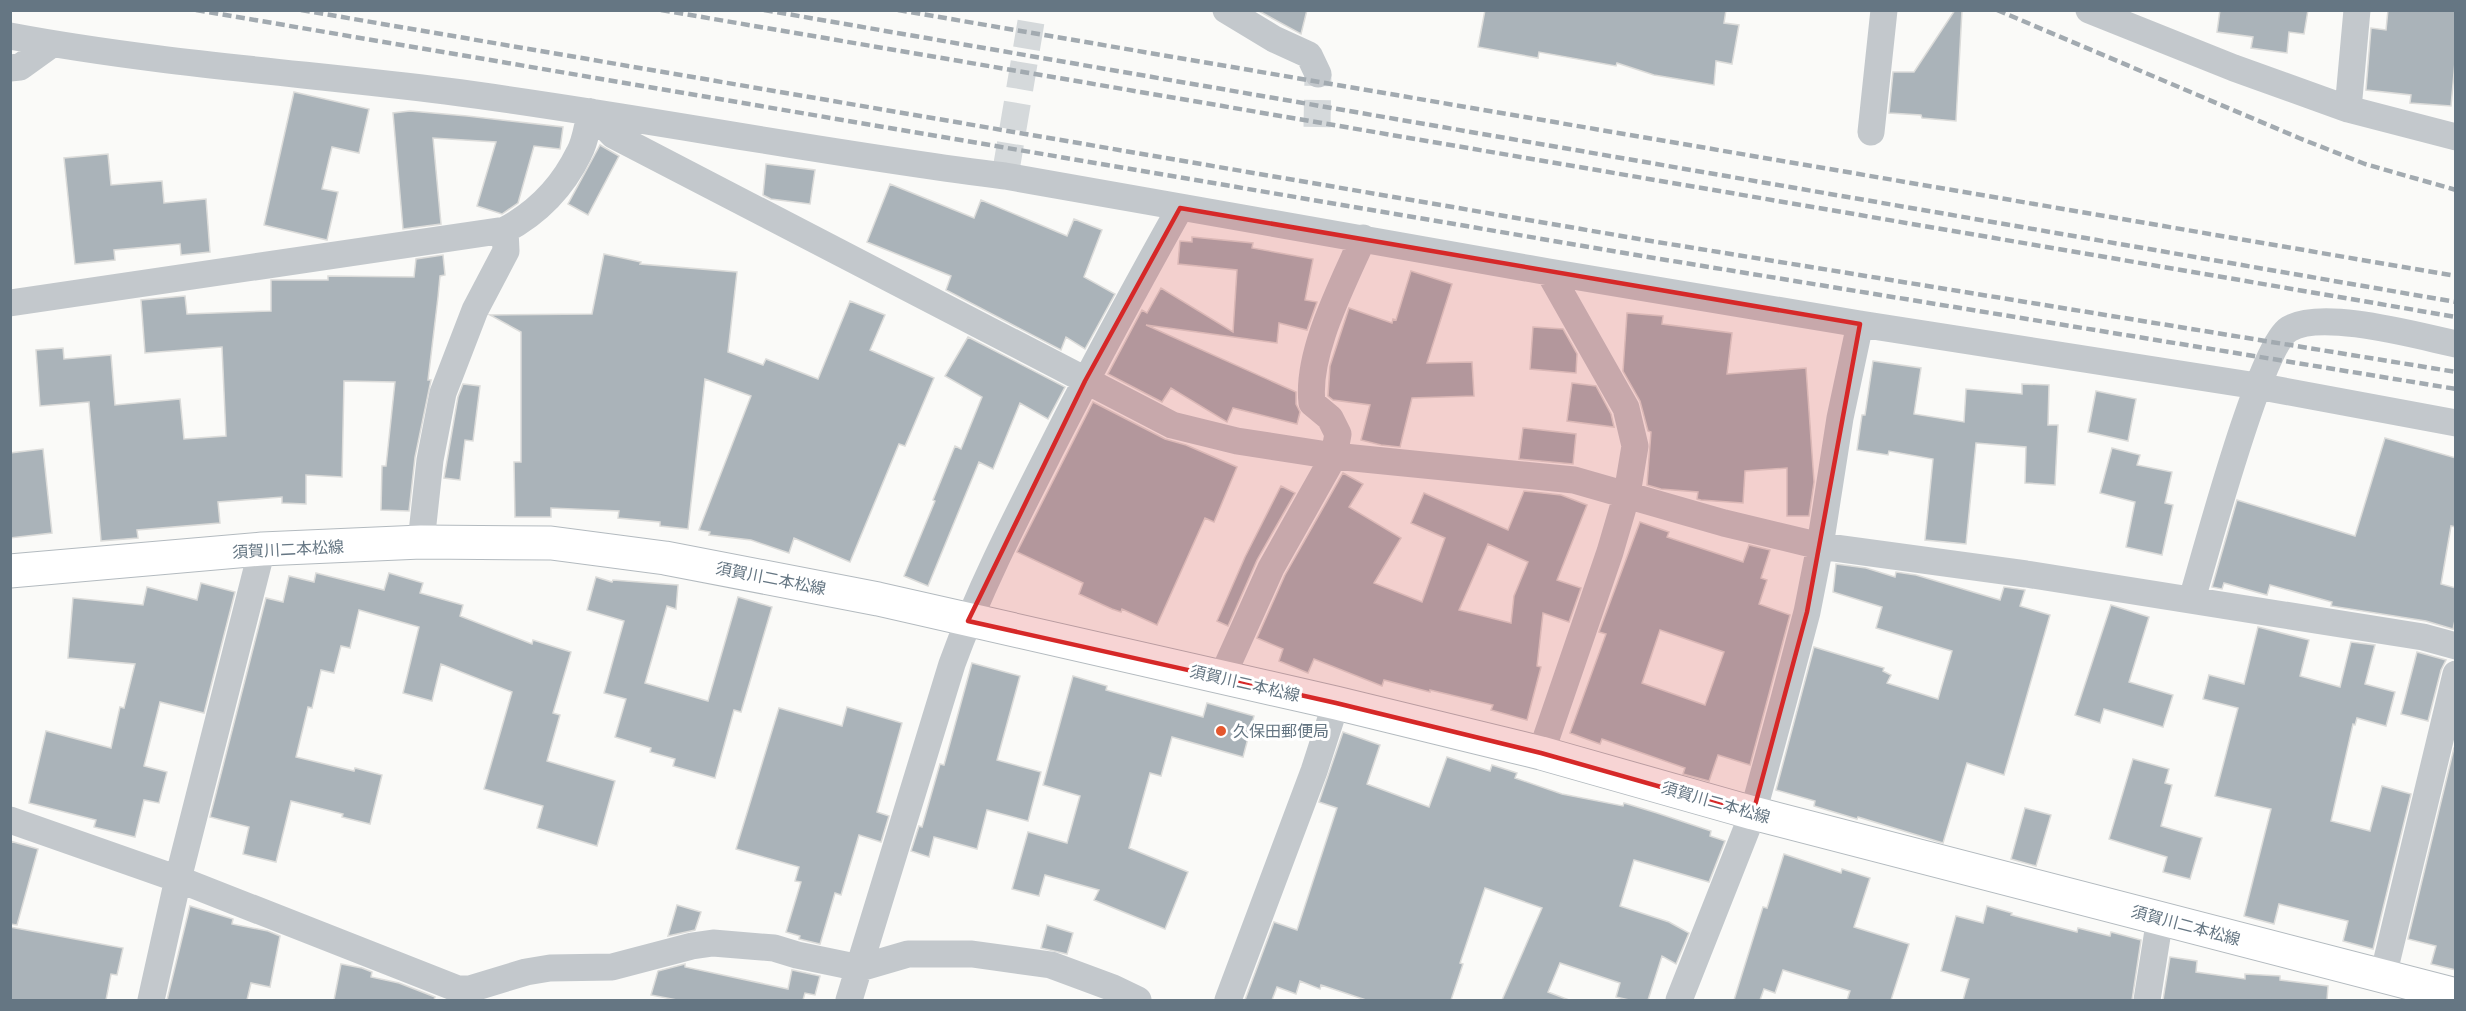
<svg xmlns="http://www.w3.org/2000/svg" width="2466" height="1011" viewBox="0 0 2466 1011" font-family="'Asap Condensed','Noto Sans JP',sans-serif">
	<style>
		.building { fill: #aab3b9; stroke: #dcdcda; stroke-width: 1.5; fill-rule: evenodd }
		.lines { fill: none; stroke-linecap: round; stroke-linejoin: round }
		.minor-tunnel { stroke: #d5d9db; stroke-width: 27; stroke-dasharray: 27 14; stroke-linecap: butt }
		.secondary-casing { stroke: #b3babf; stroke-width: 35 }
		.minor { stroke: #c3c8cc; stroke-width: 27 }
		.secondary { stroke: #fff; stroke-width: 33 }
		.rail { stroke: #a2aab0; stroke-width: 4.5; stroke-dasharray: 9 4.5; stroke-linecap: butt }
		.marked { fill: #d62828; fill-opacity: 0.2; stroke: #d62828; stroke-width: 4.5; stroke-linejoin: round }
		.poi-dot { fill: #e4572e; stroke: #fff; stroke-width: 2 }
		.labels { text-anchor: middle; stroke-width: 6; stroke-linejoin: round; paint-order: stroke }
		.street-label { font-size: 16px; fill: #657683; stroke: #fff }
		.poi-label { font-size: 16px; fill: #657683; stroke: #fff; text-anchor: start }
	</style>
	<rect width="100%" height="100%" fill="#fafaf8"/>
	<path class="building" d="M1257 10H1307L1301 34Z
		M1485 10H1726L1724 23 1739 25 1732 64 1716 61 1714 85 1654 75 1617 63 1616 66 1539 52 1538 58 1478 47Z
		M1955 10H1962L1956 121 1922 118 1921 115 1889 113 1893 72H1914Z
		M2220 10H2308L2304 34 2289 32 2287 53 2251 48 2253 37 2217 32Z
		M2388 10H2456V51L2451 106 2410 103 2411 95 2366 90 2371 28 2386 30Z
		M294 92 369 109 359 153 332 147 322 189 338 192 327 240 264 225Z
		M410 111 467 116 563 127 560 149 534 146 518 203 502 214 477 206 496 142 433 138 441 224 403 229 393 113Z
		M600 145 619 156 588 215 568 204Z
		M108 154 111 185 162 181 164 203 206 199 210 252 181 255 180 244 114 250 115 260 75 264 64 158Z
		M766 164 815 170 810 204 771 199 763 195Z
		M890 184 974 218 981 200 1067 236 1074 219 1102 230 1084 277 1115 294 1085 349 1066 337 1061 350 946 290 951 276 867 242Z
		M1192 237 1253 243 1252 248 1313 259 1305 300 1317 302 1307 330 1279 323 1277 343 1146 325 1296 392V404L1300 412 1297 424 1233 408 1227 422 1171 388 1162 402 1108 374 1142 310 1147 313 1161 288 1233 332 1237 270 1178 264 1180 241 1192 242Z
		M604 254 641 262 640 264 737 272 728 352 763 365 766 359 818 379 850 301 885 315 870 350 934 378 905 446 899 444 850 562 794 538 789 553 751 540 709 535 710 532 699 530 751 396 705 379 688 529 660 526V522L618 518 619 511 551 508V517H515L514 462H521V332L490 315 592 314Z
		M443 255 445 275 440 276 438 297 428 380H431L415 457 409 511 381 510 382 466H386L395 382 344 381 342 477 306 475V504L282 503V497L218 502 220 523 137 530 138 538 101 541 89 402 40 406 36 350 63 348 64 359 111 355 115 405 180 399 184 439 226 436 222 347 145 353 141 300 185 296 187 314 271 311V280H328V276L414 277 416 259Z
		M1411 271 1452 284 1427 363 1472 362 1474 396 1412 398 1400 447 1381 445 1361 440 1370 405 1333 400 1328 396 1330 366 1349 308 1392 323 1393 319 1396 320Z
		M1627 313 1663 316 1662 324 1732 333 1727 374 1806 368 1814 482 1809 516H1787V468L1745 471 1743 503 1701 500 1697 499 1698 492 1661 489 1647 485 1651 432 1648 431 1640 401 1623 371Z
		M1533 327 1563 329 1577 354 1576 373 1530 369Z
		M968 337 1065 387 1048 419 1020 403 993 469 979 462 928 586 904 576 935 501 933 500 955 446 961 449 982 397 945 376Z
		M1873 361 1921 368 1914 414 1964 422 1966 389 2022 394V384L2049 385 2048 425H2058L2055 485 2025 483 2026 447 1976 443 1966 544 1925 540 1933 459 1889 451 1888 455 1857 450 1862 415H1865Z
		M1572 383 1596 386 1611 414 1614 427 1567 421Z
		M463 384 480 386 473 441 465 440 460 480 444 478 458 397Z
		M2096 391 2136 399 2128 441 2088 432Z
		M1093 402 1165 439 1186 445 1237 467 1214 522 1205 518 1157 625 1122 609 1121 612 1112 609 1079 594 1083 583 1017 552Z
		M1523 428 1576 434 1573 464 1519 459Z
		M2385 438 2456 458V527L2451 526 2441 584 2456 588V616L2453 629 2426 621 2331 606 2332 602 2270 585 2267 595 2224 583 2222 589 2212 587 2237 500 2355 536Z
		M2112 448 2140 455 2137 465 2172 472 2165 503 2173 505 2162 555 2126 547 2135 502 2100 493Z
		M43 449 52 533 10 538V453Z
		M1343 473 1363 484 1349 507 1401 538 1374 583 1422 602 1445 538 1411 523 1424 493 1508 530 1524 491 1561 495 1587 505 1557 580 1581 588 1569 622 1543 613 1537 666 1541 667 1527 720 1491 710 1493 705 1430 690V692L1384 680 1382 686 1314 659 1308 673 1279 661 1283 649 1257 638 1285 575ZM1488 544 1528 562 1514 596 1511 623 1459 610Z
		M1281 486 1295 493 1257 560 1228 626 1217 621 1245 557Z
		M1640 522 1669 532 1667 537 1743 562 1749 545 1770 550 1761 578 1767 580 1759 604 1790 615 1750 765 1718 755 1709 781 1683 774 1685 768 1602 739 1600 744 1570 733 1606 634 1599 632ZM1660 630 1724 652 1705 705 1642 683Z
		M1836 564 1866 568 1895 577 1896 572 1916 575 2000 600 2004 587 2025 590 2020 606 2050 615 2004 775 1967 763 1943 843 1858 817 1857 819 1814 806 1815 801 1776 790 1814 647 1884 668 1883 671 1891 675 1887 683 1938 699 1952 651 1876 628 1882 607 1833 592Z
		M316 573 384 590 389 573 423 583 420 593 463 605 460 616 532 644 533 640 571 652 553 713 560 715 547 761 615 781 597 846 537 828 543 806 484 789 512 692 441 664 432 701 403 693 419 627 359 610 350 648 341 646 334 673 321 670 312 708 308 707 296 757 354 771 355 768 382 775 370 824 342 817 343 814 291 801 276 862 243 854 249 827 210 817 266 598 283 602 289 576 314 582Z
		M596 577 612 582 613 580 678 585 676 609 667 606 645 683 708 701 738 597 772 607 741 712 734 710 715 778 673 766 675 759 650 752 651 748 615 737 626 699 604 693 624 621 587 610Z
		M201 583 235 592 204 713 160 702 144 766 167 772 159 803 144 800 135 837 94 827 96 820 29 803 46 731 111 748 120 707 124 708 135 664 68 658 73 598 143 605 147 587 197 600Z
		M2111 605 2149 617 2129 682 2173 695 2163 727 2104 709 2100 723 2075 715Z
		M2258 627 2309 640 2300 676 2340 687 2351 642 2375 645 2365 684 2395 692 2386 726 2357 718 2355 725 2353 724 2331 821 2370 831 2382 786 2411 794 2373 949 2343 941 2348 921 2279 904 2274 924 2244 916 2271 809 2215 796 2238 708 2203 699 2209 675 2244 684Z
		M2417 652 2446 660 2441 670 2428 721 2401 714Z
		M972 663 1020 676 997 760 1041 772 1028 821 987 810 977 849 934 837 929 857 911 851 919 826 922 827 940 764 944 765Z
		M1073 676 1107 686 1106 690 1203 717 1207 703 1254 716 1243 757 1172 737 1161 776 1150 773 1129 848 1188 872 1165 929 1094 900 1099 890 1045 875 1039 896 1012 889 1028 832 1067 843 1080 796 1043 785Z
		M847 707 902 723 877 812 889 816 881 842 859 835 841 895 835 893 820 944 799 939 800 936 786 932 801 882 795 881 799 867 736 849 779 708 842 726Z
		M1343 732 1380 745 1367 784 1429 807 1447 757 1490 771 1492 765 1517 773 1515 778 1562 794 1623 806 1624 803 1657 813 1711 831 1710 836 1725 841 1709 882 1634 860 1620 906 1669 922 1689 933 1676 964 1662 956 1648 1000H1629L1616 997 1620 983 1560 963 1548 992 1569 1000H1502L1542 908 1485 888 1460 963 1463 964 1451 1000H1366L1321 985 1320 989 1300 981 1296 994 1277 987 1272 1000H1245L1274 922 1297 930 1337 808 1319 802Z
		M2454 748H2456V970L2431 964 2436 946 2408 939Z
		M2133 759 2169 769 2165 783 2172 785 2161 826 2202 838 2190 879 2163 872 2167 857 2109 839Z
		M2025 808 2051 815 2036 866 2011 859Z
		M10 841 38 849 17 925 10 924Z
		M1784 854 1841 873 1842 869 1870 878 1854 927 1909 944 1891 1000H1847L1850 991 1783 970 1775 993 1764 989 1760 1000H1734L1763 907 1767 908Z
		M677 905 701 912 695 930 668 936Z
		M190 906 233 919 232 924 268 931 280 936 270 987 251 983 247 1000H167Z
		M1987 906 2012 913 2011 915 2077 932 2078 928 2110 936 2111 932 2141 940 2132 1000H1963L1969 979 1941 971 1956 916 1983 923Z
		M1047 925 1073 933 1067 954 1041 948Z
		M10 927 123 948 117 975 111 974 106 1000H10Z
		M2170 957 2197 961 2196 972 2245 979V974L2280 976V980L2328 986 2327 1000H2163Z
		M341 964 362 968 372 972 371 977 399 983 435 997 434 1000H334Z
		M685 964V967L788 989 792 970 820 976 815 995 805 993 803 1000H677L651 995 658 971Z"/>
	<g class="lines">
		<path class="minor-tunnel" d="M1317 127 1318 74
			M1006 170 1033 10"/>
		<g class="secondary-casing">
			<path id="secondary" d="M10 571 262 549 421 542 551 543 665 558 878 599 1336 703 1541 753 1753 813 2456 995"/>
		</g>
		<path class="minor" d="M1226 10 1274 39 1309 55 1318 74
			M2089 10 2234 68 2348 109 2456 137
			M10 36C154 63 301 73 446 91 633 115 818 153 1005 176L1549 272 1860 324 2257 386 2456 423
			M10 68 20 67 52 44
			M2348 109 2357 10
			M591 112 613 135 1172 425 1237 441 1334 456 1574 480 1724 523 1820 546 2026 574 2423 637 2456 646
			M1871 132 1884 10
			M10 303 505 230C537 213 563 186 579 153 586 141 587 125 591 112
			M421 542 430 460 443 393 475 310 506 251 505 230
			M2192 599C2205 556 2260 347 2289 329 2322 309 2418 336 2456 344
			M1222 677 1271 568 1334 456 1338 434 1330 418 1312 403C1306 353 1343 284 1363 238
			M1541 753 1610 552 1627 494 1635 446 1626 408 1549 272
			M10 820 178 879 458 989H470L526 972 550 968 612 967 692 946 713 943 774 948 797 955 860 968 908 954H972L1051 965 1113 988 1138 1000
			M2383 976 2456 674
			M151 1000 178 879 262 549
			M849 1000 952 664C980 587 1018 514 1055 441 1095 362 1137 285 1180 208
			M1228 1000 1314 771 1336 703
			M1679 1000 1753 813 1784 699 1807 612 1820 546 1840 418 1860 324
			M2147 1000 2160 918"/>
		<use href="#secondary" class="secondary"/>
		<path class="rail" d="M196 10 1648 257 2456 389
			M301 10 1651 241 2456 372
			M661 10 2456 317
			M764 10 2456 302
			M898 10 2456 276
			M1997 10 2299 138 2365 164 2456 190"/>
	</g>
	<path class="marked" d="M1180 208 1860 324 1807 612 1753 813 1541 753 1336 703 968 621 1085 381Z"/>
	<circle class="poi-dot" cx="1221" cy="731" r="6"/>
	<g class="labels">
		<g class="street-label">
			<text transform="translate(288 549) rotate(-3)" y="6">須賀川二本松線</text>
			<text transform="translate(771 578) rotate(11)" y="6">須賀川二本松線</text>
			<text transform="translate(1245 683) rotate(13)" y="6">須賀川二本松線</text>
			<text transform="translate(1716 802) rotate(16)" y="6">須賀川二本松線</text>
			<text transform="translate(2186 925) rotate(15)" y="6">須賀川二本松線</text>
		</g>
		<g class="poi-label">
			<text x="1233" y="737">久保田郵便局</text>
		</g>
	</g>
	<rect width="2466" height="1011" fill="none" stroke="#657683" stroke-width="24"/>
</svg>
